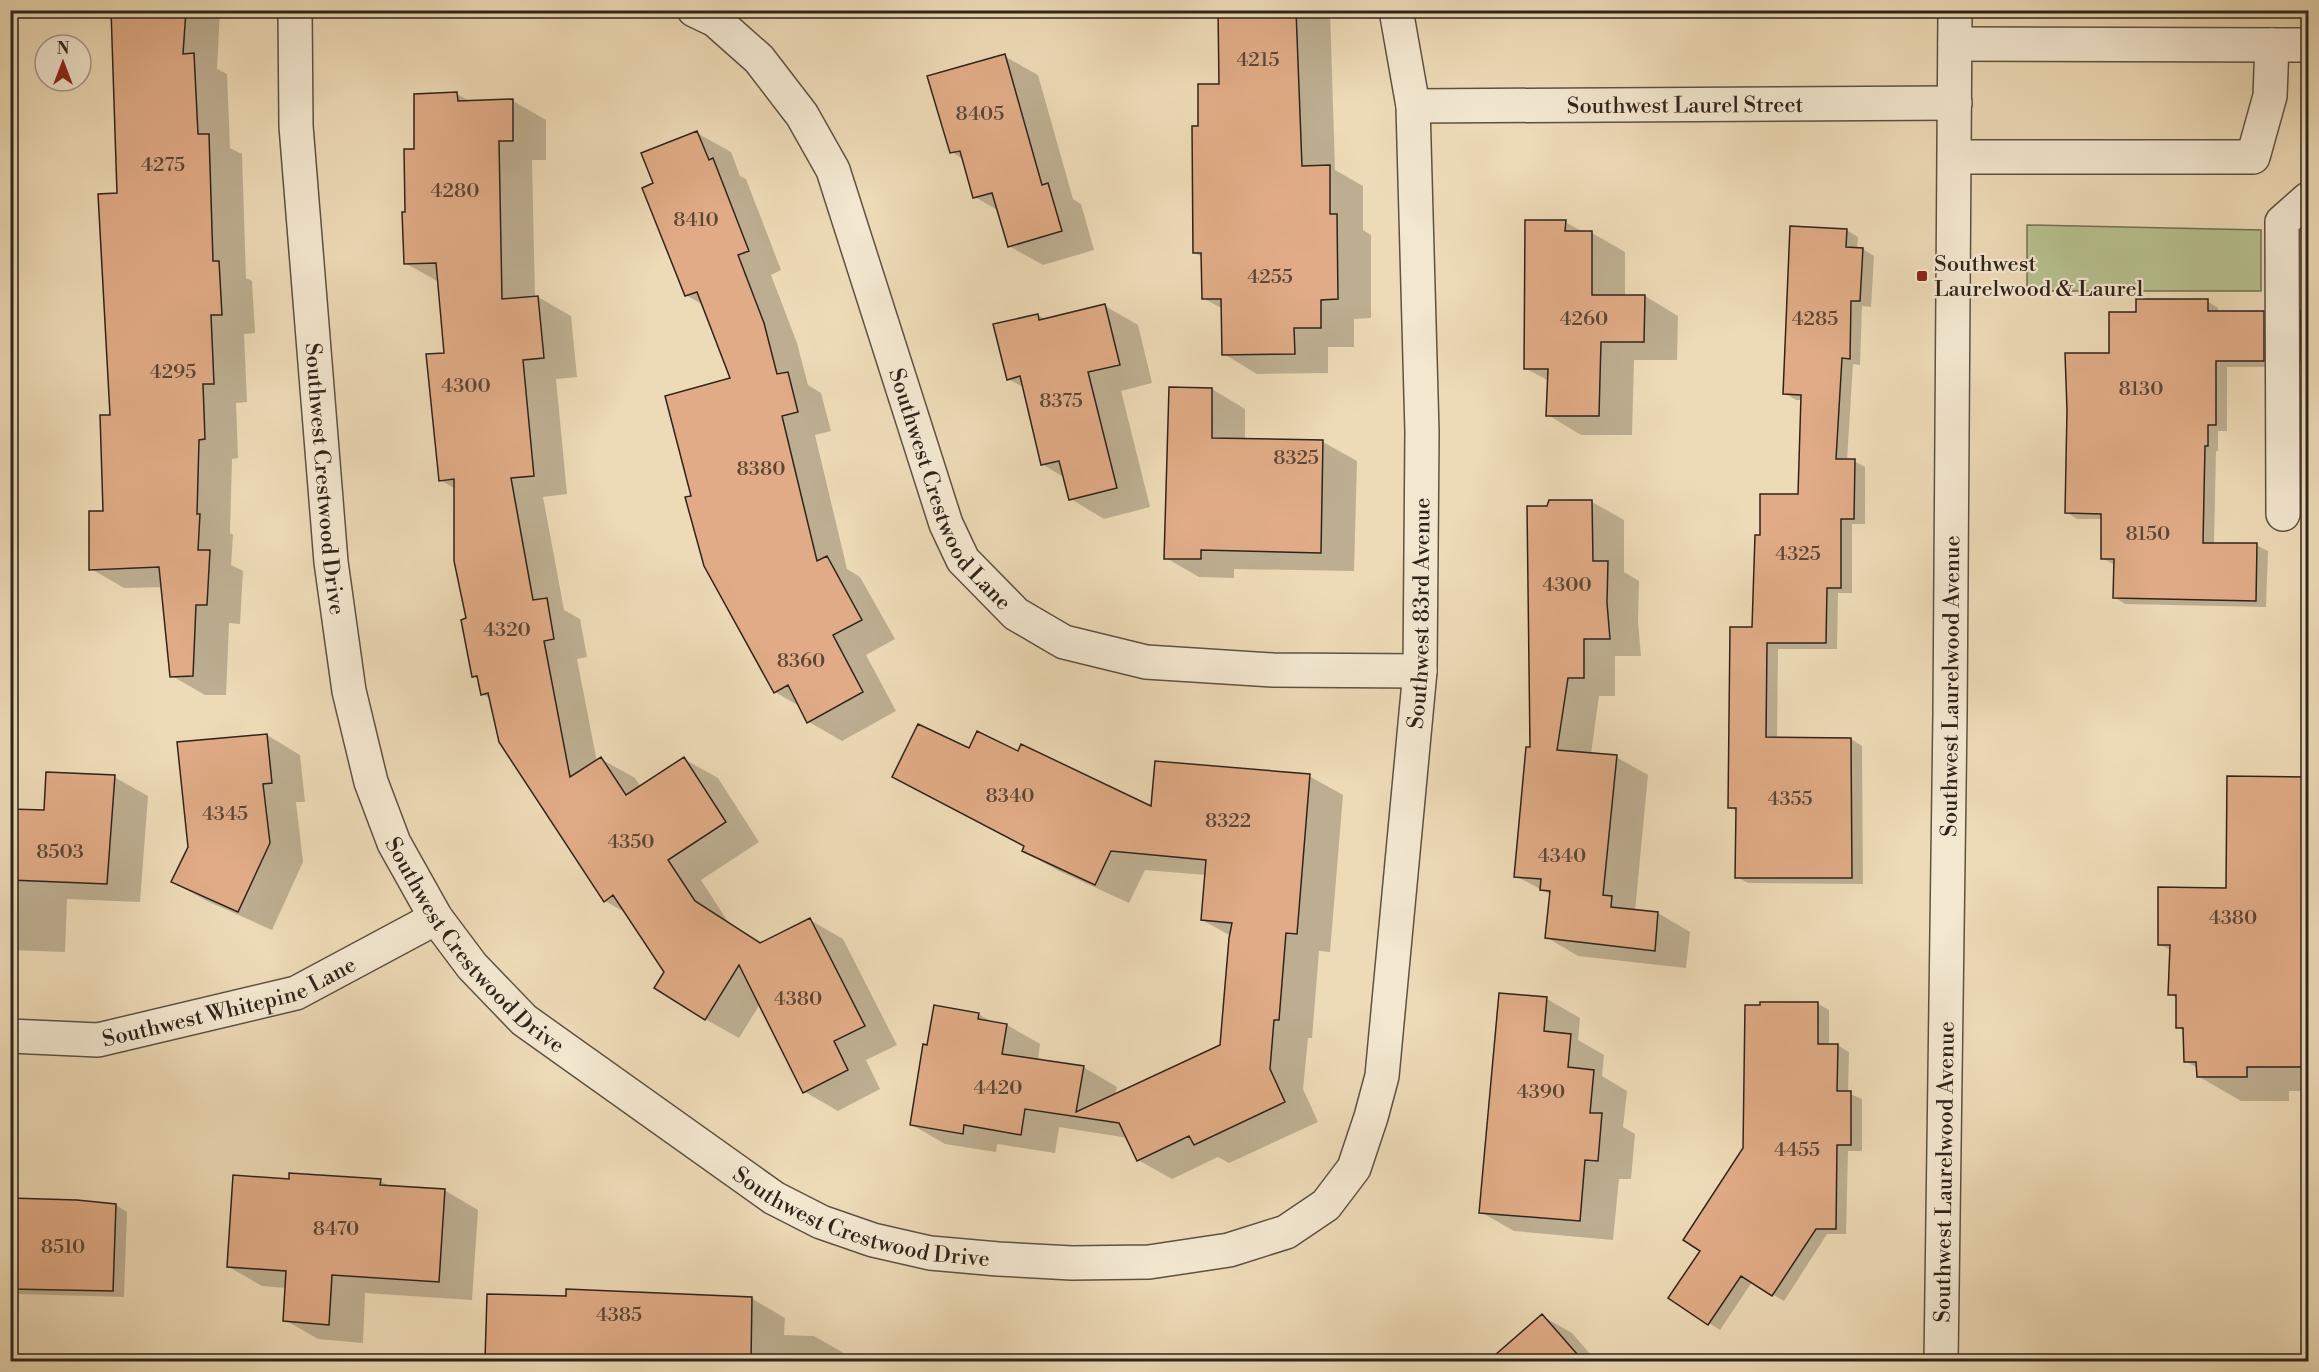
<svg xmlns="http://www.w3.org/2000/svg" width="2319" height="1372" viewBox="0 0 2319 1372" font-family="'Libre Bodoni',serif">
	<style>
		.green { fill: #b7c08f; stroke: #737255; stroke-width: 1.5 }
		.shadow { fill: #0003 }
		.building { fill: #e0ab86; stroke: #2f241b; stroke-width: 1.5 }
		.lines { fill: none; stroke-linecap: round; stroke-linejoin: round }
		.minor-casing { stroke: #5e5242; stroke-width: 36 }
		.minor { stroke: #f3e7d0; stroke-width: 33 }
		.poi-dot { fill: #8f2418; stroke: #f3e7d0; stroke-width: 2 }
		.labels { text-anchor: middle; stroke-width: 4.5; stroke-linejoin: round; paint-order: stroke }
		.number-label { font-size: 20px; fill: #5b4636 }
		.street-label { font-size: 22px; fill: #2f241b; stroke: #f3e7d0 }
		.poi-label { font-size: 22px; fill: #2f241b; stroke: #f3e7d0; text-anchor: start }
	</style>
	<rect width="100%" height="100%" fill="#eddab6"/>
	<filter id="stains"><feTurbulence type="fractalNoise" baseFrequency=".00333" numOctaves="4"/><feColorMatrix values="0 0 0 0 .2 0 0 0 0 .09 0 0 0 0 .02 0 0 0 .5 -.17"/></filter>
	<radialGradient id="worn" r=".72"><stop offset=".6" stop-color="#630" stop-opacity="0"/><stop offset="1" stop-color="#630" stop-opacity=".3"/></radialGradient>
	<path class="green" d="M2027 225 2261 230V291H2027Z"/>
	<path class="shadow" d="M122 10H220L217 69 227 74 230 148 242 154 246 278 252 281 255 333 244 334 247 402 236 403 238 458 232 459 230 533 233 535 231 565 243 571 240 624 229 623 226 695H205L172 676 162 587 124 588 91 569 104 513 112 416Z
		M1220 10H1330L1335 170 1363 186V230L1371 235V318L1354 319V347H1328V373L1257 374 1224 354 1223 309 1203 298V257L1194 253 1199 128 1221 85Z
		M1604 10H1660V13L1608 12Z
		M1711 10H1834V17H1723Z
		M1004 56 1038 75 1073 199 1081 204 1094 250 1043 265 1009 246 999 211 975 197 964 160 952 152Z
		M457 94 471 102 513 101 546 120V160H532L535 297H538L571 316 577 377 556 379 567 494 543 497 564 610 580 619 587 657 577 659 597 762 601 759 635 778 641 787 684 759 718 778 759 842 701 880 728 922 762 943 810 920 843 939 897 1045 866 1060 880 1089 838 1111 805 1092 760 1004 739 1038 705 1019 666 972 628 914 605 901 491 699 482 694 478 679 473 676 456 489 440 480 445 354 439 282 405 263 407 214 416 151Z
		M697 133 731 152 740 176 746 179 781 270 771 275 797 343 808 385 821 393 831 431 815 435 847 569 860 577 895 639 866 655 896 711 842 741 809 722 801 707 775 692 693 497 732 379 705 306 686 295 655 184Z
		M1565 222 1585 233H1592L1625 252V296H1645L1678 316 1677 360H1634L1632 435H1581L1548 415 1549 381 1525 368Z
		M1846 230 1858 237 1857 249H1863L1874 256 1871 307 1862 306 1860 365 1853 364 1847 460 1854 461 1865 467V524H1852V593H1838L1837 649H1778L1777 739H1851L1862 746 1863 884 1748 883 1737 877 1738 812 1729 807 1754 629 1761 537 1799 496 1802 400H1796L1785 393Z
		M2302 262H2308V455L2303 452Z
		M2207 301 2218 308V312H2263L2274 319 2275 367H2227V431H2218V451H2216L2214 544 2256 545 2268 551 2266 607 2125 604 2114 597 2115 565 2102 558 2103 519H2077L2066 512 2111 354 2137 314Z
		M1105 306 1138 325 1152 383 1121 391 1150 507 1104 519 1071 499 1065 478 1042 464 1025 388 1008 379 1038 315 1046 320Z
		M1212 389 1245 409V440L1323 442 1357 461 1354 571 1234 569V578L1199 577 1166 558Z
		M1592 502 1624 520V572L1639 581 1638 622 1641 656H1615V696H1599L1591 754 1616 757 1648 775 1635 911 1658 913 1690 932 1686 968 1578 956 1546 937 1551 895 1516 876 1531 749 1549 507Z
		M267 735 300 755 305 802H296L303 862 272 930 207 901 173 882Z
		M970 750 1019 753 1152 808 1309 776 1343 795 1330 952 1319 951 1312 1038H1308L1303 1089 1318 1122 1229 1163 1218 1157 1172 1179 1138 1160 1128 1138 1059 1127 1055 1153 997 1144 996 1152 945 1144 912 1125 929 1047 978 1014 994 1023 1007 1025 1040 1044 1038 1060 1083 1067 1117 1087 1115 1095 1221 1046 1231 936 1202 920 1206 875 1145 870 1129 903 1057 870 1024 851 1025 847 928 795Z
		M114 777 148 796 140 902 67 899 65 952 10 950V810L45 812Z
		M2229 777 2308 778V1091H2289V1101H2241L2198 1076V1068L2185 1061V1031L2177 1027 2178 999 2170 994 2172 951 2160 944 2227 889Z
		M1501 994 1547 999 1580 1018 1578 1040 1604 1055 1602 1076 1627 1091 1623 1127 1635 1134 1631 1179H1619L1613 1240 1514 1231 1481 1212Z
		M1818 1004 1829 1010V1045H1837L1849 1052 1848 1093 1862 1099V1151H1848L1846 1234H1827L1784 1301 1752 1282 1720 1330 1709 1323 1702 1251 1744 1148Z
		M290 1180 380 1181 391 1187 444 1190 478 1210 472 1300 365 1293 363 1343 318 1339 285 1320 286 1288 262 1286 229 1267Z
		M10 1200 116 1205 127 1212 124 1297 19 1294V1312H10Z
		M567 1298H751L785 1318 784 1335 814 1336 847 1355V1362H491L486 1359Z
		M1542 1316 1572 1333 1597 1362H1489Z"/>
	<path class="building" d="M111 10H186L183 54 194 53 198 134H209L213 261H219L222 315H211L214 384H203L205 439 199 440 197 514H200L198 550H210L207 605H196L193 676 170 677 159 567 89 570V511H103L100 415H110L98 194 117 193Z
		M1218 10H1296L1302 166 1330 165V214H1337L1338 299 1321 300V328H1294L1295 354 1222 355 1221 299H1202L1201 253H1193L1192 126H1198V84H1219Z
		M1005 54 1042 185 1048 183 1062 231 1008 247 992 193 973 198 960 151 950 153 927 76Z
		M457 92 458 101 513 99V141H499L502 299 538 296 544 358 523 360 534 476 511 478 533 600 547 598 554 639 544 641 570 777 601 757 626 795 684 757 726 822 668 860 695 901 760 943 810 918 865 1026 834 1041 848 1070 803 1093 739 965 705 1020 654 988 664 972 613 895 604 902 499 742 488 693 481 695 477 676 472 677 461 620 466 618 454 561V479L439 481 426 354 444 353 436 263 404 264 402 212H405L404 149H414V94Z
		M697 131 709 160 713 158 749 251 738 255 764 323 777 374 788 372 798 412 782 416 817 561 827 556 862 620 833 635 863 692 807 723 788 685 774 693 704 566 685 497 691 496 665 396 730 378 697 292 685 296 642 188 653 183 641 153Z
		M1525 220H1566L1565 231H1592V295H1645L1644 342H1601L1599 416H1546L1548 369H1524Z
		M1790 226 1847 229 1846 247 1863 248 1860 301H1851L1850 359 1842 358 1836 459H1855L1854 519H1841V588H1827L1826 643H1767L1766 737 1851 738 1852 878H1735L1736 808H1728L1730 627H1752L1755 535H1760V494H1798L1801 395 1783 394Z
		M2136 299H2208V311H2264V361H2216V425H2208V446H2205L2203 543H2257L2256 601 2113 598 2114 559H2101V514L2065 513 2067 410 2065 353H2109V312H2136Z
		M1105 304 1120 365 1088 372 1117 488 1069 500 1059 461 1041 465 1020 376 1007 380 993 324 1038 314 1039 320Z
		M2301 311H2308V361H2301Z
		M1169 387 1212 388V438L1323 440 1321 553 1201 550V559H1164Z
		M1549 500H1592L1593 561H1608L1607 603 1610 639H1584V678H1568L1557 750 1617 755 1603 895 1612 896 1611 907 1658 912 1655 951 1545 938 1550 891 1540 890 1541 879 1514 877 1526 747H1530L1527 506H1547Z
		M918 724 969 748 977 731 1018 751 1021 744 1151 806 1155 761 1310 774 1297 934 1286 933 1279 1020H1274L1270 1069 1285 1102 1194 1145 1189 1136 1137 1161 1119 1123 1025 1109 1021 1135 964 1125 963 1134 910 1125 923 1044 927 1045 934 1005 979 1013 978 1019 1007 1024 1002 1054 1084 1066 1076 1112 1220 1045 1229 938 1232 923 1201 920 1206 860 1111 851 1095 885 1022 851 1024 846 892 777Z
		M267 734 272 783 263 784 270 843 238 912 171 882 188 847 177 742Z
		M46 772 115 775 107 884 10 880V809L44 810Z
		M2227 776 2308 777V947H2303V1067H2247V1077H2197L2196 1062H2184L2183 1028H2176V995H2168L2170 945H2158V887L2226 888Z
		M1499 993 1547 997 1544 1031 1571 1034 1568 1067 1594 1070 1590 1113H1602L1598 1161 1585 1160 1580 1221 1479 1213Z
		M1760 1002H1818V1044H1838L1837 1091H1851V1145H1837L1836 1229H1816L1772 1296 1741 1276 1708 1325 1668 1298 1700 1251 1683 1240 1743 1148 1745 1005H1760Z
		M289 1173 381 1179 380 1185 445 1189 439 1282 332 1275 329 1325 283 1321 286 1271 227 1267 233 1175 289 1179Z
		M10 1198 77 1200 116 1204 113 1291 10 1289Z
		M566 1289 752 1297 751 1362 485 1360 487 1294 566 1296Z
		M1542 1314 1584 1362H1487Z"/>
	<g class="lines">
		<g class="minor-casing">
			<g id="minor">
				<path id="s1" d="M295 10 296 126 331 562 349 691 371 782 394 843 436 918 472 966 524 1020 774 1198 821 1222 873 1240 930 1253 998 1259 1072 1263 1149 1262 1229 1250 1286 1232 1326 1205 1354 1168 1371 1117 1382 1076 1420 671 1422 432 1413 106 1396 10"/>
				<path id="s2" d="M694 10 715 20 759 59 802 115 833 170 946 524 963 560 1016 614 1064 642 1146 662 1273 670 1420 671"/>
				<path d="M1955 44 2308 45"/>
				<path id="s3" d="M1413 106 1955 103"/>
				<path d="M1955 157H2253L2270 96 2272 45"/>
				<path d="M2283 514 2282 222 2308 199"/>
				<path id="s4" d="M10 1036 98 1040 296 993 436 918"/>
				<path id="s5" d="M1941 1362 1950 715 1955 10"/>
			</g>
		</g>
		<use href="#minor" class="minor"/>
	</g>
	<rect class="poi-dot" x="1916" y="270" width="12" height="12" rx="3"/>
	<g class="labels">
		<g class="number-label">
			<text x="1258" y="66">4215</text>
			<text x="980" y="120">8405</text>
			<text x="163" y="171">4275</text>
			<text x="455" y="197">4280</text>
			<text x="696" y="226">8410</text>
			<text x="1270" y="283">4255</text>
			<text x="1584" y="325">4260</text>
			<text x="1815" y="325">4285</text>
			<text x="173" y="378">4295</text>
			<text x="466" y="392">4300</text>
			<text x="2141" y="395">8130</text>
			<text x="1061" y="407">8375</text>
			<text x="1296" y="464">8325</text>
			<text x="761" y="475">8380</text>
			<text x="2148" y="540">8150</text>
			<text x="1798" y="560">4325</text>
			<text x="1567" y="591">4300</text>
			<text x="507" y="636">4320</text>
			<text x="801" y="667">8360</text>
			<text x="1010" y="802">8340</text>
			<text x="1790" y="805">4355</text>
			<text x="225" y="820">4345</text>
			<text x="1228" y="827">8322</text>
			<text x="631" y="848">4350</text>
			<text x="60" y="858">8503</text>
			<text x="1562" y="862">4340</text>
			<text x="2233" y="924">4380</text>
			<text x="798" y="1005">4380</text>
			<text x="998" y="1094">4420</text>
			<text x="1541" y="1098">4390</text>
			<text x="1797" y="1156">4455</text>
			<text x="336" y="1235">8470</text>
			<text x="63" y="1253">8510</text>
			<text x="619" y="1321">4385</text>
		</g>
		<g class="street-label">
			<text dy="8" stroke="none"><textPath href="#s3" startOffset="272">Southwest Laurel Street</textPath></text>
			<text dy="8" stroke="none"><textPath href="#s1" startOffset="470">Southwest Crestwood Drive</textPath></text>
			<text dy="8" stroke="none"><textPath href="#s2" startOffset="558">Southwest Crestwood Lane</textPath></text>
			<text dy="8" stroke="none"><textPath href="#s1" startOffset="2552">Southwest 83rd Avenue</textPath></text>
			<text dy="8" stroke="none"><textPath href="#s5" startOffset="676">Southwest Laurelwood Avenue</textPath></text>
			<text dy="8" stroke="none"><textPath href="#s1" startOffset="974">Southwest Crestwood Drive</textPath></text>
			<text dy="8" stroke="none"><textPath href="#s4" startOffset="225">Southwest Whitepine Lane</textPath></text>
			<text dy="8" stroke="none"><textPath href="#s5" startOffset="190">Southwest Laurelwood Avenue</textPath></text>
			<text dy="8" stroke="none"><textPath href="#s1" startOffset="1460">Southwest Crestwood Drive</textPath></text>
		</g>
		<g class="poi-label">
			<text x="1934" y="271">Southwest<tspan x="1934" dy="25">Laurelwood &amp; Laurel</tspan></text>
		</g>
	</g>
	<rect width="2319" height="1372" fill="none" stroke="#eddab6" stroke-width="36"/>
	<rect x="12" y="12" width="2295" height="1348" fill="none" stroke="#2f241b" stroke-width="3"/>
	<rect x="18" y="18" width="2283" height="1336" fill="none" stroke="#2f241b" stroke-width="1.5"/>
	<g transform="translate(63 63)"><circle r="28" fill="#f3e7d0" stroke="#a59988" stroke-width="1.5"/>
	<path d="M0-4.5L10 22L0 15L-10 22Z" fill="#8f2418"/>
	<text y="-9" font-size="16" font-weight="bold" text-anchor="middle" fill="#2f241b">N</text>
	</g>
	<rect width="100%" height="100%" filter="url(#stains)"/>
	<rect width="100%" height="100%" fill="url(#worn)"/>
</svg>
